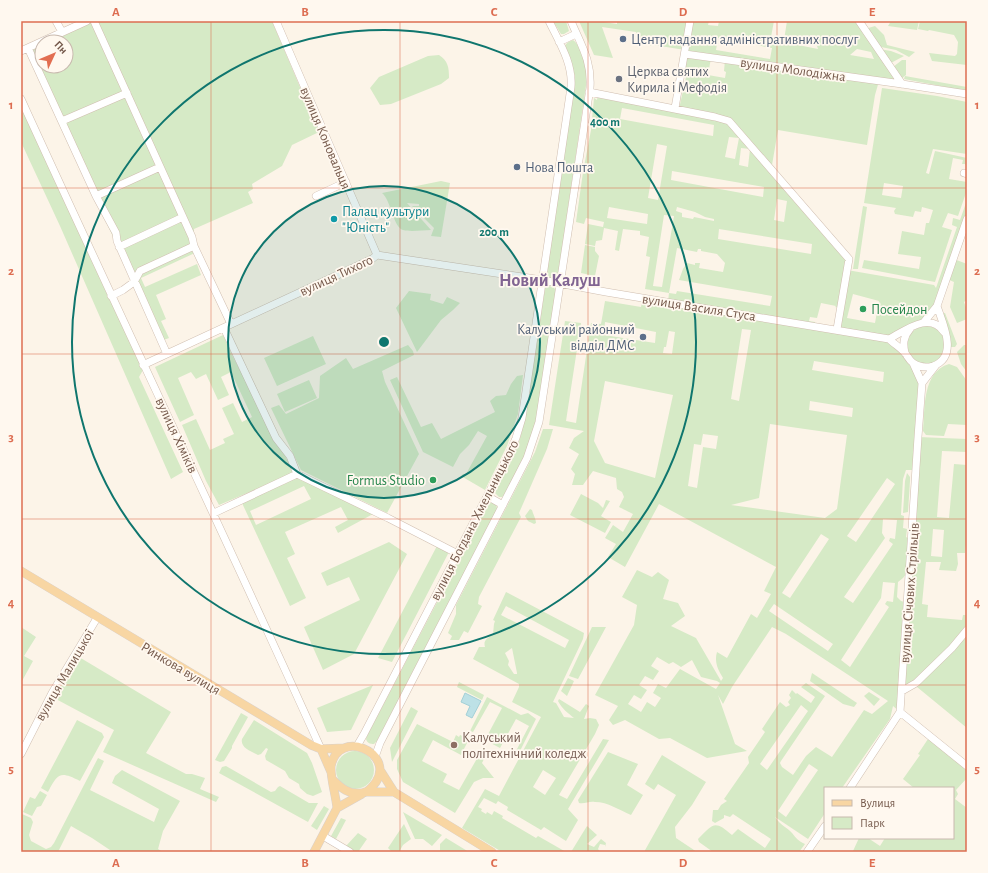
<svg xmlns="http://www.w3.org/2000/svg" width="988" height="873" viewBox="0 0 988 873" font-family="'Alegreya Sans',sans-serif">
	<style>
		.green { fill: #d6eac6; fill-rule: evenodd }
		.water { fill: #bde1e6; stroke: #a3d0d7 }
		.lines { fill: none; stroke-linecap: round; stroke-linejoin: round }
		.minor-casing { stroke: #d0beb0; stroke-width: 8 }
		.major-casing { stroke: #d9d1cd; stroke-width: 9 }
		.minor { stroke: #fff; stroke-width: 7 }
		.major { stroke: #f8d6a3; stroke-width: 8 }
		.grid { fill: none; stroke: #dd6d51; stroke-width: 1; stroke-opacity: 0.55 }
		.ring { fill: none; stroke: #0f766e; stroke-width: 2 }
		.service-dot { fill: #5c6f8a; stroke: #fff8ef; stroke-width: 1.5 }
		.worship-dot { fill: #6b7280; stroke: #fff8ef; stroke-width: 1.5 }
		.culture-dot { fill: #0f9aa8; stroke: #fff8ef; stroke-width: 1.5 }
		.leisure-dot { fill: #2e9e5b; stroke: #fff8ef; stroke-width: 1.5 }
		.education-dot { fill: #8d6e63; stroke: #fff8ef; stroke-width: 1.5 }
		.labels { text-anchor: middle; stroke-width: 3.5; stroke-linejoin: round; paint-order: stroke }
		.service-label { font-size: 14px; fill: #4e5e75; stroke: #fff8ef; text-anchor: start }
		.street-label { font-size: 14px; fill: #765a4c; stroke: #fff8ef }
		.worship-label { font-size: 14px; fill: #5b616d; stroke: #fff8ef; text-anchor: start }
		.culture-label { font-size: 14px; fill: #0d838f; stroke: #fff8ef; text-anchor: start }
		.leisure-label { font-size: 14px; fill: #27864d; stroke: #fff8ef; text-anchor: start }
		.education-label { font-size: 14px; fill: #785e54; stroke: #fff8ef; text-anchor: start }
		.district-label { font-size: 18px; font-weight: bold; fill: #816492; stroke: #fff8ef }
		.centre { fill: #0f766e; stroke: #fff8ef; stroke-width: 2 }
		.ring-label { font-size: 12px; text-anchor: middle; font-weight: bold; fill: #0f766e; stroke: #fff8ef; stroke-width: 3.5; stroke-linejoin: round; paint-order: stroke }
		.neatline { fill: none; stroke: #dd6d51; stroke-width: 1.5 }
		.grid-label { font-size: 13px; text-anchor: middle; font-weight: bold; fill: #dd6d51 }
	</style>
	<rect width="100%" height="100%" fill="#fcf4e8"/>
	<path class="green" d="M94 21H272L319 132 292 145 282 166 252 184 253 189 248 192 253 203 194 229V246L197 252 141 278 145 287 197 264 201 275 156 295 166 319 161 321 169 338 161 341 28 52 42 45V66H66V42H49Z
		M553 21H566L569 31 564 34H561Z
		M579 21H604V22L617 24V21L627 22 628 21H709L708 25 718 26 719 21H774L771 37 784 40 787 21H857L902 84 879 81 875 95 867 145 778 130 772 165 771 169 849 259 847 270 934 285 936 288 957 227 952 225 953 218 960 220 967 200V220L954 259 967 264V300L964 302 967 310V319L957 323 950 307 954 282 947 279 937 306 924 322 890 339 905 353 922 383 918 437 967 439V452L942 451 937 517 949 518 954 464 967 465V535L965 553H957L958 564 956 571 939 570 941 562H926L922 604 928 605 927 617 962 620 963 615H967V728L917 687 916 683 902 691 900 712 893 706 890 719 842 788H825V813L808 839 775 817C781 826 787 827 792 833 797 839 797 840 805 844L799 852H713L699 842 698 839C713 824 714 819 732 835L738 829 765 848 771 839 733 814 730 817 724 815V818L715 823 712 821 713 810H718L721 805 727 801 724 799 749 763 748 757 765 732 762 729 780 702 786 707 790 705 788 702 791 698 789 695 792 690 796 694 797 693 811 703 815 697 801 687 806 683 825 696 781 761 780 763 782 767 793 775 806 756 816 747 832 757 864 710 872 714 888 701 786 634 772 627 732 687 723 704 718 695 735 744 747 751 707 758 670 738 659 739 625 720 613 725 609 720 618 706 595 695 634 625 637 605 622 597 637 570 652 577 658 572 669 580 663 599 678 603 685 616 671 626 696 638 721 681 723 678C718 670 714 662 717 652L727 658 751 614 757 618 771 594 764 591 776 567 659 504 625 567 608 557 616 544 605 538 613 525 623 532 633 514 619 507 624 497 622 492 617 489 616 478 593 471 583 485H572L575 474 571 469 579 454 569 448 574 438 584 431 549 425 565 321 581 323 566 421 576 423 591 323 601 324 605 301 641 307 643 298 668 302 669 293 645 289 650 257 646 256 649 237 640 235V231L623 229 619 251 615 250 618 231 604 228 602 240 596 241 595 246 585 244 588 224 603 227 604 222 586 218 584 224 576 222 583 172 591 130 594 98 597 100 598 93 679 109 686 77 681 75 685 50 654 45 652 43 651 46 636 35V32L602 27 613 58 594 55ZM718 38 772 48 770 59 716 50ZM794 39 816 43 818 49 793 44ZM857 49 871 52 874 59 850 55ZM711 58 725 60 724 71 726 72 725 78 708 75ZM622 108 714 125 713 136 620 119ZM729 137 739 138 735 159 725 157ZM657 144 667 146 658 200 648 198ZM741 148 750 149 748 167 739 165ZM672 171 764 187 763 197 671 180ZM777 199 787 201 784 222 774 220ZM609 207 648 214 647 224 607 218ZM677 207 695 212 705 217 714 219V221L694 217 693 219 682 217V213L676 211ZM664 215 674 216 662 287 653 286ZM719 229 812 244 811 254 718 239ZM677 248 697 252 698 249H701V251L717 254 725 263 723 272 699 268 700 263H695V265L687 263 683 269 679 280 772 296 770 306 677 291 676 294 669 293ZM853 294 879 301 875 323 847 318ZM821 303 836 306 835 307 840 308 835 329 815 326V322L809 321 810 317 817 318ZM605 322 656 332 655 343 604 335ZM742 329 751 330 739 401 731 399ZM669 331 675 332 672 354 663 353 664 347H666ZM814 361 884 372 883 382 812 370ZM605 381 673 395 655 478 605 463 594 441ZM810 401 853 408 852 417 809 410ZM770 424 847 435 837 509 825 518 731 505 759 498ZM703 434 718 436 716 449 703 447 697 488 688 486 694 444 701 445ZM906 470H916L912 540 906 537 907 529 903 528 904 516 901 515 903 479ZM887 478 895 484 856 542 847 536ZM883 519 897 520 895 539 890 538 889 541 893 544 853 603 844 597 885 538 882 533ZM933 529 944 530 942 557 931 556ZM821 534 829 539 790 598 782 593ZM910 569 908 603 901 601 897 597 898 582 903 578ZM883 582 895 583 893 602 887 601 885 604 889 607 850 667 841 660 881 598ZM774 604 833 644 828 651 769 611ZM657 657 669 664 673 662 681 667 692 660 701 677 717 681 720 683 716 689 680 669 666 688 658 684 653 693 661 698 655 707 647 702 641 712 628 704 634 695 641 699 647 690 639 685 645 676 653 680 659 671 651 666ZM801 705 808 711 767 770 760 764ZM809 764 818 770 786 817 778 811Z
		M891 21H919L917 30 888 26Z
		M920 21H967V65L932 61 929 53 955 56 957 54 958 42 954 35 929 30 928 31 918 29Z
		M875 26 884 35 887 45 915 52 909 57 896 50 876 46 865 29Z
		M573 40C582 46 587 69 587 79L558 276 554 279 550 278 546 274 575 76 565 49C565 43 568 42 573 40Z
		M879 49 891 51 904 56 889 64Z
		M439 55C448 61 449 67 449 78L441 84 391 104 380 105 370 88 379 77 428 56Z
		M902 60H906V75L901 79 893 67Z
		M905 76 967 87V91L904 79Z
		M882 88 937 96 967 102V154L933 149 926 173 929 174 935 151 967 158V167L965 164H962L963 160 953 158 949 179 967 182V190L958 216 948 213 942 227 952 230 935 282 862 268 864 260 919 269 921 257 898 254 902 231 924 235 926 223H929L933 210 922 207 921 212 915 211 913 217 895 214 894 211 896 208 864 203ZM884 183 903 186 901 198 882 195Z
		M21 105 143 370 139 377 183 472 171 479 60 226 21 142Z
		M441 181 450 183 441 237 431 236 434 228 412 206H419V204L407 203 431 230C423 230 411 232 403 230 393 227 391 200 382 193Z
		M863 206 867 207 858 269H853Z
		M585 245 595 247V251L599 256 595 276 581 273Z
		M549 286 553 287 556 290 536 420 524 457 505 494 502 497H499L495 493 496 489 519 442 525 419 545 288Z
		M409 291 431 294 430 300 443 304 447 297 460 303 453 310 441 320 417 352 396 308Z
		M944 313H945L957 344 955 347H951L943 316Z
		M907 345a19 19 0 1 1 38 0a19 19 0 1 1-38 0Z
		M223 335 232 355 294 473 219 505 206 481 182 425 196 419 210 450 225 443 223 439 234 434 222 408 233 403 242 422 252 417 231 372 221 377 229 395 218 400 206 374 196 379 191 372 178 378 194 415 180 422 155 367Z
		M313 336 326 364 277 386 264 358Z
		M408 345 413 351 414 355 382 371 385 382 419 454 387 513 301 470 271 408 279 405 286 414 319 398 320 376 346 358 353 369Z
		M964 345H967V372L961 364 957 352Z
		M949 364 957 367 967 381V425L948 424 944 436 926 435 923 431C925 408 922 372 949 364Z
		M523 375 518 414 507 446 485 490 461 476 463 474H466L487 436 478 431 469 445 460 454 453 467 423 452 390 380 397 377 421 427 432 423 441 439 495 412 490 401 496 396 506 395 511 384 517 376Z
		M309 380 317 398 285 412 277 394Z
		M543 429H553L547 449 519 513 521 517 479 597 478 604 482 606 468 633 464 631 459 640H450L452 636 448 633 456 614V605L535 452Z
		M907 473 910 477V481L908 512 903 513 905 481Z
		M297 478 373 514 338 533 335 527 348 520 341 507 285 532 295 554 287 558 306 598 290 606 242 503ZM304 486 311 499 256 525 250 511Z
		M581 494 598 503 603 508 606 500 610 501 601 516 611 522 605 533 570 515Z
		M489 503H493L496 504 497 508 496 511 377 741 374 744C370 744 367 743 366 739L367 736Z
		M530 509 532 510C533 514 536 519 536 523L534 524 528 521 525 516Z
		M389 542 407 554 354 654 323 670 304 627 360 600 349 577 327 586 321 573Z
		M438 544 450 550 392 662 378 658Z
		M506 592 584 633 583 639 553 702 556 703 564 717 574 718C568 713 562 709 558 701L559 699 580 712 586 704 589 706 584 719 590 718 596 719 599 725 595 734 559 795 567 799 603 739 609 740 568 809 578 820 566 841 544 827 541 830 507 810 508 807 498 801 496 804 484 798 478 807 482 809 481 811 486 814 487 812 492 815 494 811 503 816 502 818 536 838 538 836 566 852H502L462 828 485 789 499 796 541 717 512 702 519 687V684L473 659 479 647H485C483 640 487 639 493 634L494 624 495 621 493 620ZM506 606 569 640 565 648 501 615ZM512 648 517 673V674H514L508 665 509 661 505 653ZM543 770 556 778 545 795 533 787Z
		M21 627 36 637 24 656 33 661 22 681Z
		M592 627H606L578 679 569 676Z
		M79 657 171 712 146 753 186 774H192L205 778 200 789 219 797 216 802 103 752 114 730 54 698Z
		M812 673 857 703 854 707 843 704 810 681Z
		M568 678 574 681 567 696 561 691Z
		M459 682 484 695 482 700 457 687Z
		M373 685 351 730 327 732 317 708Z
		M869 692 880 699 874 706 864 696Z
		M487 697 521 715 528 713 536 719 519 753 516 751 529 726 516 719 500 748 485 740 502 708 490 702 473 732 470 731Z
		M411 707 418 711 392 762 390 748Z
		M241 713 248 717 232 746V748L224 761 220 762 215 760Z
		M77 720 102 733 104 737 80 781C60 771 58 773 48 792L41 788Z
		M254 720 307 753 312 763 322 792 313 796 307 794 300 788 299 784 289 778 285 771 266 760 265 756 268 749 266 748 261 754 258 755C251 751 240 748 242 739Z
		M417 724 453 742 456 735 459 737 460 735 469 739 461 755 433 740 422 761 447 774 443 782 459 790 483 748 488 751 482 763 494 778H483L474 782 455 813 403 782 397 769V760Z
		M930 736 967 766V778L956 790 958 794 955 799 967 808V852H854L853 851 859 838H868L880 846 885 838H953V788H914L903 779 920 755 918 754Z
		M336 770a19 19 0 1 1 38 0a19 19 0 1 1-38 0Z
		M608 752 638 764 627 785 643 795 631 815C619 810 608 802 595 802 589 801 585 804 579 803L578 800Z
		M662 755 706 782 692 805 675 827 676 838 697 852H644L676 795 658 784 654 790 645 784Z
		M98 758 104 761 90 790 154 822 159 809 112 783 115 776 122 770 180 801 163 831 158 849 163 852H113L92 838 71 826 58 852H21L22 814 31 818 33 822 29 835 31 841 46 849 51 847 54 843Z
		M226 766 271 792 275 791 278 787 280 786 309 803H318L308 822 219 773 222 767Z
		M40 791 47 795 41 806 37 807 32 816 23 812 30 797 35 799Z
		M324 806 329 809 317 830 311 826Z
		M403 812 442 835 432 846 423 839H415Z
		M341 818 346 820 336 839 331 836Z
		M404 824 411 839 403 845 399 852H392L388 848Z
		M587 826 597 835 587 844 594 847 601 839 606 843 605 847V845L600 844 598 849 600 852H571Z
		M358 833 367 839 358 852H356L346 846Z
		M446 838 469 852H440V844Z"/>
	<path class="water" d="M465 693 481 701 472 718 466 715 470 706 461 702Z"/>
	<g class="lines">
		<g class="minor-casing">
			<path id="minor" d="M56 21 62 32
				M94 21 192 237 194 246 231 324
				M276 21 377 255
				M859 21 902 84
				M559 42 576 34
				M28 48 96 196 116 233 117 241 167 354
				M21 51 87 21
				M685 54 902 84 967 94
				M589 92 715 117 729 121 849 259 837 329
				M21 99C120 316 223 531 321 749
				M675 108 690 21
				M62 121 127 93
				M964 173 967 174
				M96 196 160 167
				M316 196 346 182
				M119 247 183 217
				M111 296 123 290 134 282 140 271 194 246
				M924 322 937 306 967 219
				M224 328 276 438 290 456 297 474 388 518 458 554
				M889 339C906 330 930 311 944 332
				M905 353C903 344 903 337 910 329
				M143 365 372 259 377 255 542 280 606 292 889 339C894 344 901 348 905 353 908 357 909 360 913 363 919 367 926 368 933 366 959 357 943 324 937 306
				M922 383 936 365
				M487 496 503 505
				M214 513 297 474
				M902 691 916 683 952 648 967 630
				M900 712 967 766
				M357 746 364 734 511 450 516 438 522 418 571 87C573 63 559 42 549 21
				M21 754 52 693 97 618
				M375 757 380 743 527 458 539 422 590 88C592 61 581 45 571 21
				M850 788 900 712 918 437 922 383 913 363
				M323 836 350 852
				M807 852 825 826"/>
		</g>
		<g class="major-casing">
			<path id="major" d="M21 571 311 745 321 749 331 772
				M321 749 344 748
				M380 770 394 792 492 852
				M333 780C341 788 349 795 362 793 368 793 373 786 376 782 395 752 338 728 331 766 330 776 336 796 337 808
				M365 792H394
				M314 852 337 808 362 794"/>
		</g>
		<use href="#minor" class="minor"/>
		<use href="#major" class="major"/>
	</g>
	<path class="grid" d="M211 21V852M400 21V852M588 21V852M777 21V852M21 188H967M21 354H967M21 519H967M21 685H967"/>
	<circle cx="384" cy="342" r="156" fill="#0f766e" fill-opacity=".12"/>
	<g class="ring">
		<circle cx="384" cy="342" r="156"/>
		<circle cx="384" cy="342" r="312"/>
	</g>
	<g class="service-dot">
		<circle cx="623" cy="39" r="4"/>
		<circle cx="517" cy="167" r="4"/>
		<circle cx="643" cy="337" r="4"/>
	</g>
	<circle class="worship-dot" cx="619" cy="79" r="4"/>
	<circle class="culture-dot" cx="334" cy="219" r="4"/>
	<g class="leisure-dot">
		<circle cx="863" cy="309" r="4"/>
		<circle cx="433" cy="480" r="4"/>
	</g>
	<circle class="education-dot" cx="454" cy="745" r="4"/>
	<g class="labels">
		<g class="service-label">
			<text x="631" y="44">Центр надання адміністративних послуг</text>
			<text x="525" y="172">Нова Пошта</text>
			<text x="635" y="334" text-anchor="end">Калуський районний<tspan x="635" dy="16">відділ ДМС</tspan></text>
		</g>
		<g class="street-label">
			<text transform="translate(793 69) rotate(8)" y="5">вулиця Молодіжна</text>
			<text transform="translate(326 138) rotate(67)" y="5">вулиця Коновальця</text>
			<text transform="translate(336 275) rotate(-25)" y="5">вулиця Тихого</text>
			<text transform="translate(699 307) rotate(9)" y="5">вулиця Василя Стуса</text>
			<text transform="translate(177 435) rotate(65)" y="5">вулиця Хіміків</text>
			<text transform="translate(474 520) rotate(-63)" y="5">вулиця Богдана Хмельницького</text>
			<text transform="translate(909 593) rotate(-86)" y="5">вулиця Січових Стрільців</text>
			<text transform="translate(181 668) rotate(31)" y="5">Ринкова вулиця</text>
			<text transform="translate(64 675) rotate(-60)" y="5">вулиця Малицької</text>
		</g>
		<g class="worship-label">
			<text x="627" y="76">Церква святих<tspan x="627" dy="16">Кирила і Мефодія</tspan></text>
		</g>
		<g class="culture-label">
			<text x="342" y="216">Палац культури<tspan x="342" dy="16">"Юність"</tspan></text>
		</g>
		<g class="leisure-label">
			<text x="871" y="314">Посейдон</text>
			<text x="425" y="485" text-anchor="end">Formus Studio</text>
		</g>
		<g class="education-label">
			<text x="462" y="742">Калуський<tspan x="462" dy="16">політехнічний коледж</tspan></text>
		</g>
		<g class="district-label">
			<text x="550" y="286">Новий Калуш</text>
		</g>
	</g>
	<circle cx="384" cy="342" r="6" class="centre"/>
	<g class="ring-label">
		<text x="605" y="126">400 m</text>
		<text x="494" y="236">200 m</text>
	</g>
	<rect width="988" height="873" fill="none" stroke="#fff8ef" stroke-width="44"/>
	<rect x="824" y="787" width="130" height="52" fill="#fff8ef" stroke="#c8b9ae"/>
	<rect x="832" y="800" width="20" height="6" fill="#f8d6a3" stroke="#c8b9ae"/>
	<text x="860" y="807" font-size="12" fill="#765a4c">Вулиця</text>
	<rect x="832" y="817" width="20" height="12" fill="#d6eac6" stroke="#c8b9ae"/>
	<text x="860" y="827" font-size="12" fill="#765a4c">Парк</text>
	<g transform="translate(54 54) rotate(46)"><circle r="19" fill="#fff8ef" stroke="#c8b9ae"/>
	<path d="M0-3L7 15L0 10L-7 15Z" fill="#e26e51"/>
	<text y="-6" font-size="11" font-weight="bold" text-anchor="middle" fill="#765a4c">Пн</text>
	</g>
	<rect x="22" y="22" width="944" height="829" class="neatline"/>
	<g class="grid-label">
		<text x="116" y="16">A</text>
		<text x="305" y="16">B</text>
		<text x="494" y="16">C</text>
		<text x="683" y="16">D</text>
		<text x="872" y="16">E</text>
		<text x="11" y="109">1</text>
		<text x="977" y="109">1</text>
		<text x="11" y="275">2</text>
		<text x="977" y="275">2</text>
		<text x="11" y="441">3</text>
		<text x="977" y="441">3</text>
		<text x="11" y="607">4</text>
		<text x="977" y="607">4</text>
		<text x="11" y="773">5</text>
		<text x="977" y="773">5</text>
		<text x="116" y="867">A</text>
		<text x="305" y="867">B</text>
		<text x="494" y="867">C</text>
		<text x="683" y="867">D</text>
		<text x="872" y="867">E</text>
	</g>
</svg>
